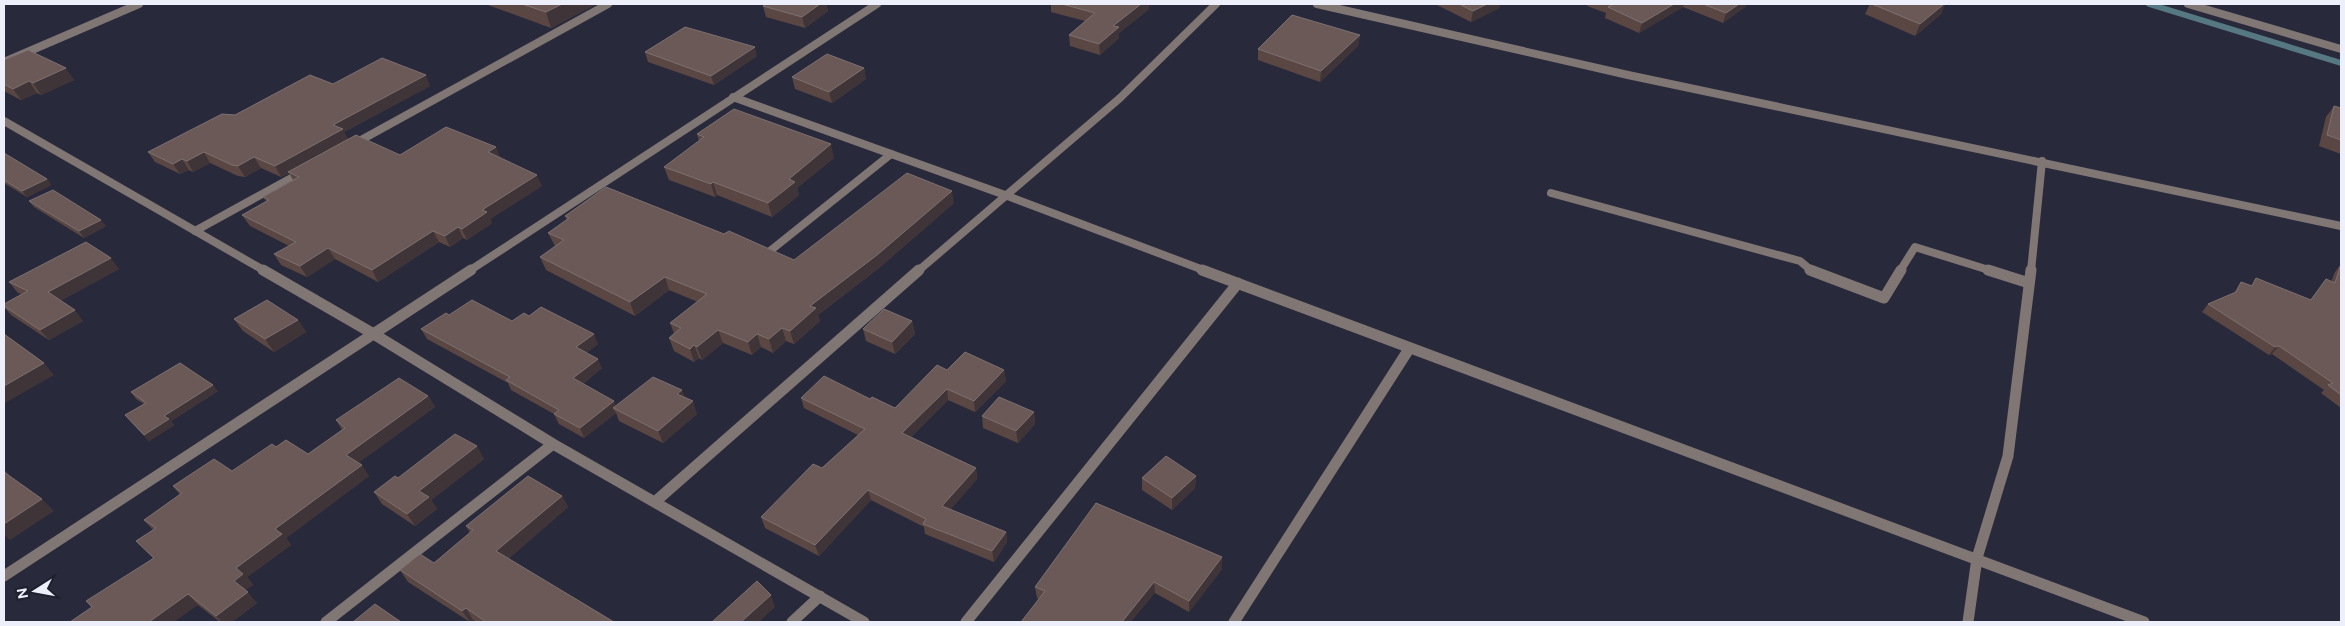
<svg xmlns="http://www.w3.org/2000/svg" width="2345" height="626" viewBox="0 0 2345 626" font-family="Figtree,sans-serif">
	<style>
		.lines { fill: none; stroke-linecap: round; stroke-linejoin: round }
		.stream { stroke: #557882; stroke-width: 6 }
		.service { stroke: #807673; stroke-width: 8 }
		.minor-far1 { stroke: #807673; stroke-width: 8 }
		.minor { stroke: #807673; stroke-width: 11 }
		.tertiary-far1 { stroke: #807673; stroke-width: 8 }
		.tertiary { stroke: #807673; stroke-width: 11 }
		.wall { fill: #5a4743 }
		.shaded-wall { fill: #3f3437 }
		.building { fill: #6a5956; stroke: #7e7070 }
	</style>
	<rect width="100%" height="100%" fill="#282a3b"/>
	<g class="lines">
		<path class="stream" d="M2149 4 2341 63"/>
		<path class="service" d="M770 251 891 154"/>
		<path class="minor-far1" d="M1317 4 1628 75 2341 226
			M2188 4 2341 49
			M4 62 139 4
			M733 97 1005 195 1206 271
			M4 121 265 271
			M352 145 608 4
			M1551 193 1800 261 1812 271
			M195 231 304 171
			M918 271 1120 98 1216 4
			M1900 271 1915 247 1992 271
			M2031 271 2042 161"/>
		<path class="minor" d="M263 270 372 333 553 444 864 622
			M1202 270 2144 622
			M1810 270 1884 298 1901 270
			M1988 270 2029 283
			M656 501 919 270
			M326 622 553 444
			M792 622 820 596
			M966 622 1238 283
			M1234 622 1409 349
			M1968 622 1977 558 2008 456 2031 270"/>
		<path class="tertiary-far1" d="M469 271 877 4"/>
		<path class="tertiary" d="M4 576 471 270"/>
	</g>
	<path class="wall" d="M485 4H596L551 28Z
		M766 4H826L828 11 805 28 766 17 763 6Z
		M1051 4H1149V9L1119 33V38L1100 55 1070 46 1069 35 1085 21 1051 12Z
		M1435 4H1500L1499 8 1471 22Z
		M1588 4H1747L1745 7 1723 23 1683 7 1639 33 1605 18 1606 13 1587 6Z
		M1870 4H1945L1941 14 1915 36 1865 14Z
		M1360 35 1358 46 1320 82 1258 60V49Z
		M645 52 757 56 714 85 648 62Z
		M4 60 74 80 41 95 37 93 21 100 4 91Z
		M864 68 866 79 832 103 795 89 792 77Z
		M333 84 430 86 344 132 348 139 400 155 501 158 542 186 490 219 492 223 467 240 463 238 450 247 439 242 378 282 335 259 307 277 281 265 274 254 289 246 250 226 242 215 266 201 263 197 293 180 289 173 281 177 261 168 245 177 238 176 210 163 193 172 189 170 180 174 155 162 148 152 235 115Z
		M2334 106 2341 108V154L2319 146 2326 117Z
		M697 134 834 158 797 188 799 195 772 217 717 195 715 197 669 180 664 167 699 141Z
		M4 153 47 179 51 185 27 197 4 183Z
		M29 201 106 226 84 238 34 207Z
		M954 203 879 268 818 315 820 321 794 344 786 341 773 353 761 347 752 355 723 343 702 360 699 358 694 362 674 351 669 338 674 333 670 323 698 302 669 290 635 316 546 270 540 257 555 246 548 233 567 220 565 216 724 234 794 260Z
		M2341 264V408L2321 393 2324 390 2272 354 2269 355 2202 312 2208 304 2234 293 2241 282 2251 286 2256 278 2310 300 2326 279 2331 282 2335 272Z
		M119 269 60 301 83 321 49 340 11 315 4 307V304L21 294 18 293 9 282Z
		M449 315 512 321 598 344 586 353 602 368 583 384 616 406 685 398 697 414 663 443 619 421 616 413 584 438 559 424 554 414 511 390 508 383 427 339 421 329Z
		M234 319 298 320 306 332 274 352 243 331Z
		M912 321 915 334 895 354 866 341 863 329Z
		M947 370H1004L1006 381 975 412 948 400 911 437 976 468 977 479 950 510 1006 532 1007 542 994 562 925 534 924 527 871 500 819 556 765 528 761 517 822 468 858 435 804 408 801 398 870 399 895 408Z
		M218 391 171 421 174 425 149 441 125 415 144 404 136 399 131 392Z
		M428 396 435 407 358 463 369 476 286 538 291 545 247 577 253 585 245 590 257 603 232 622H220L198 605 91 607 153 558 136 541 153 530 144 520 180 495 173 486 232 471 276 447 308 454 342 430 336 420Z
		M1034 412 1035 424 1018 443 983 428 982 416Z
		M484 459 431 500 437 509 415 526 382 504 374 492 398 478Z
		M1196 476 1195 488 1172 510 1142 490V478Z
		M562 496 568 507 508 559 614 622H477L473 620 470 622 408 582 400 570 434 563 470 533 466 526Z
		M1222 557V569L1189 612 1155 593 1039 599 1037 598 1035 587Z"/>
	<path class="shaded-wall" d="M562 4H596L551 28 546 12Z
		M820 4H826L828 11 805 28 802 17Z
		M1141 4H1149V9L1119 33V38L1100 55 1099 44 1113 26Z
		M1487 4H1500L1499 8 1471 22 1473 11Z
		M1674 4H1684L1683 7 1639 33 1642 23Z
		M1739 4H1747L1745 7 1723 23 1726 13Z
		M1944 4H1945L1941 14 1915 36 1920 24Z
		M1360 35 1358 46 1320 82 1321 71Z
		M755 47 757 56 714 85 711 76Z
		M66 68 74 80 41 95 33 83Z
		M864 68 866 79 832 103 829 92Z
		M426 75 430 86 344 132 349 140 281 177 275 166 333 125Z
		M29 81 37 93 21 100 13 89Z
		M831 144 834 158 797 188 799 195 772 217 768 203 789 179Z
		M496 147 501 158 488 152Z
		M204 152 210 163 193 172 187 161Z
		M254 157 261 168 245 177 238 166Z
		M182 159 189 170 180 174 173 164Z
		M537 175 542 186 490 219 492 223 467 240 462 229 482 210Z
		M47 179 51 185 27 197 22 191Z
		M713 182 717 195 715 197 711 184Z
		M952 191 954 203 879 268 818 315 820 321 794 344 790 331 810 306Z
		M101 220 106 226 84 238 79 231Z
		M458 227 463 238 450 247 445 236Z
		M433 231 439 242 378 282 372 270Z
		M328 248 335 259 307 277 300 266Z
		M111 258 119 269 56 303 48 292Z
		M665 277 669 290 635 316 630 302Z
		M75 310 83 321 49 340 40 330Z
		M298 320 306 332 274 352 265 339Z
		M912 321 915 334 895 354 892 342Z
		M782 328 786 341 773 353 769 339Z
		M718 330 723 343 702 360 697 347Z
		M594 334 598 344 581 357 576 347Z
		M757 334 761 347 752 355 748 342Z
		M694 345 699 358 694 362 690 349Z
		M2279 346 2272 354 2269 355 2275 347Z
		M598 359 602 368 578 388 573 378Z
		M44 363 54 375 5 403 4 402V386Z
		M1004 370 1006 381 975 412 974 401Z
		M213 385 218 391 171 421 174 425 149 441 144 435 164 416Z
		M947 389 948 400 904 444 902 433Z
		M682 390 687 402 677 394Z
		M428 396 435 407 354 466 346 455Z
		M614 401 618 411 613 408 616 413 584 438 580 428Z
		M693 401 697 414 663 443 658 431Z
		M1034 412 1035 424 1018 443 1016 431Z
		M477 446 484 459 431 500 437 509 415 526 407 514 419 491Z
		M362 465 369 476 286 538 291 545 247 577 253 585 243 592 234 581 236 568 275 529Z
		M976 468 977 479 944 517 942 506Z
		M4 469 9 474 5 477 4 475Z
		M1196 476 1195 488 1172 510V498Z
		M868 490 871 500 819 556 815 545Z
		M562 496 568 507 503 563 496 551Z
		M42 499 54 511 10 540 4 535V524Z
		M1006 532 1007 542 994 562 992 551Z
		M1222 557V569L1189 612V601Z
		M1154 582 1155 593 1131 622H1122Z
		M248 592 257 603 232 622H222L216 616Z
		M188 594 198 605 174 622H149Z
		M771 595 775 607 759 622H741Z
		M466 608 473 620 470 622 462 611Z"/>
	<path class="building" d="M522 4H562L546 12Z
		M766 4H820L802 17 763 6Z
		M1062 4H1141L1113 26 1119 27 1099 44 1069 35 1095 13Z
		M1459 4H1487L1473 11Z
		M1610 4H1674L1642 23 1608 7 1612 5Z
		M1703 4H1739L1726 13Z
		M1872 4H1944L1920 24Z
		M1292 15 1360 35 1321 71 1258 49Z
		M685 27 755 47 711 76 645 52Z
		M28 50 66 68 33 83 29 81 13 89 4 84V60Z
		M827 54 864 68 829 92 792 77Z
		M382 58 426 75 333 125 343 129 275 166 254 157 238 166 232 165 204 152 187 161 182 159 173 164 148 152 222 114 235 115 310 75 333 84Z
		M2334 106 2341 108V140L2327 135Z
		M734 109 831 144 789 179 795 182 768 203 713 182 711 184 664 167 704 137 697 134Z
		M446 127 496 147 488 152 537 175 482 210 487 212 462 229 458 227 445 236 433 231 372 270 328 248 300 266 274 254 296 242 242 215 269 200 263 197 299 177 288 172 356 135 400 155Z
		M4 153 47 179 22 191 4 180Z
		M907 173 952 191 877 255 810 306 816 308 790 331 782 328 769 339 757 334 748 342 718 330 697 347 694 345 690 349 669 338 681 328 670 323 707 294 665 277 630 302 540 257 564 240 548 233 569 218 565 216 606 187 724 234 729 231 794 260Z
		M53 190 101 220 79 231 29 201Z
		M86 242 111 258 48 292 75 310 40 330 4 306V304L28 291 9 282Z
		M2341 264V395L2328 385 2333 383 2279 346 2275 347 2208 304 2236 292 2241 282 2252 286 2256 278 2311 300 2326 279 2335 283Z
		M267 300 298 320 265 339 234 319Z
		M472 300 512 321 524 313 529 316 541 307 594 334 576 347 598 359 573 378 614 401 580 428 554 414 559 410 506 380 510 377 421 329 446 313 449 315Z
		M884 309 912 321 892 342 863 329Z
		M4 334 44 363 4 386Z
		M965 352 1004 370 974 401 947 389 902 433 976 468 942 506 1006 532 992 551 923 524 926 519 868 490 815 545 761 517 813 464 822 468 865 429 801 398 824 376 870 399 872 397 895 408 937 365 947 370Z
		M180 363 213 385 164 416 169 419 144 435 125 415 146 403 131 392Z
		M653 377 682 390 677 394 693 401 658 431 613 408Z
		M399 378 428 396 346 455 362 465 275 529 282 534 236 568 243 574 234 581 248 592 216 616 188 594 149 622H70L92 607 86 601 154 558 136 541 156 528 144 520 182 493 173 486 214 459 232 471 272 444 276 447 286 440 308 454 345 428 336 420Z
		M999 397 1034 412 1016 431 982 416Z
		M455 434 477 446 419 491 429 497 407 514 374 492 395 476 398 478Z
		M1166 456 1196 476 1172 498 1142 478Z
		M4 472 42 499 4 524Z
		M528 476 562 496 496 551 614 622H486L466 608 462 611 400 570 420 554 434 563 473 530 466 526Z
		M1096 503 1222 557 1189 601 1154 582 1122 622H1021L1045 591 1035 587Z
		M757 581 771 595 741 622H712Z
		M375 604 401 622H353Z"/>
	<rect width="2345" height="626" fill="none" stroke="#edeffa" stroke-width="10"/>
	<g transform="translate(35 591) rotate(259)" stroke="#1e2030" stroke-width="4" paint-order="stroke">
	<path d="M0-4L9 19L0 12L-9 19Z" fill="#edeffa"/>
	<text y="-8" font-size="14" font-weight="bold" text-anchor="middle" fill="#edeffa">N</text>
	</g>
</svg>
